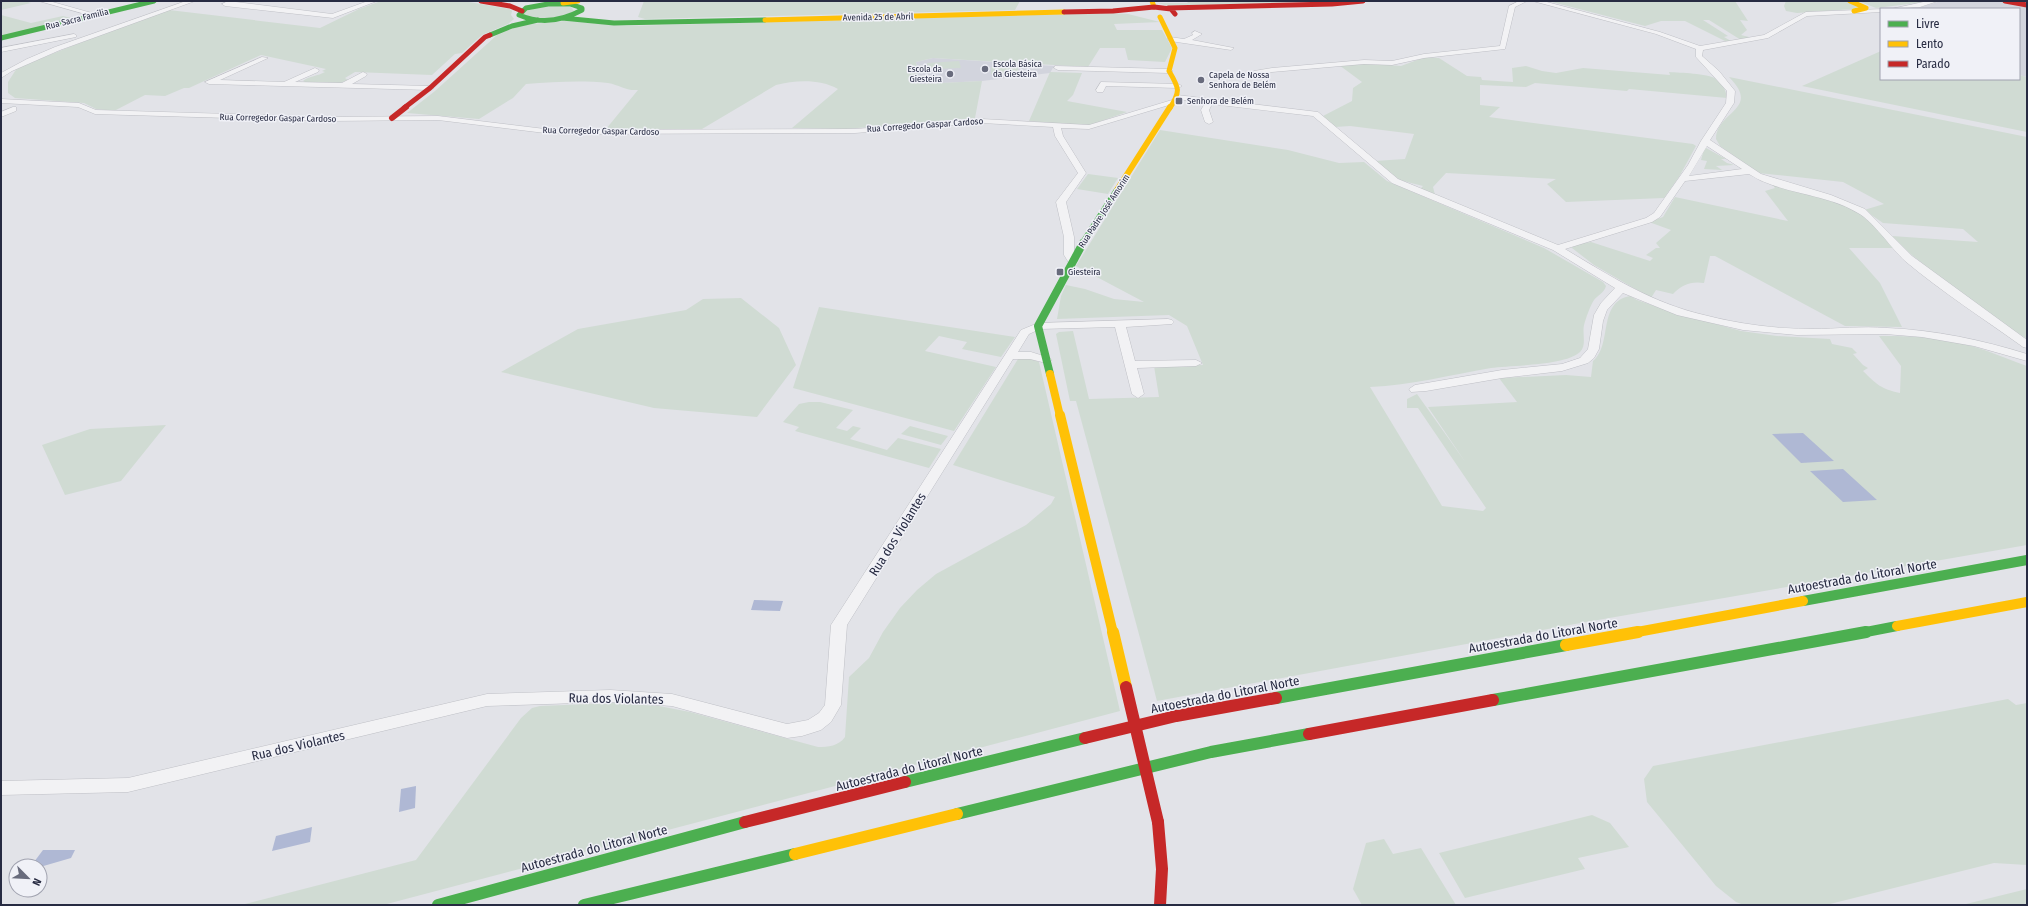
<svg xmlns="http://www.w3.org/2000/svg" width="2028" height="906" viewBox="0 0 2028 906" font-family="'Fira Sans Condensed',sans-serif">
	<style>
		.built { fill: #d2d4dd }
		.green { fill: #d0dbd3 }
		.water { fill: #afb8d4 }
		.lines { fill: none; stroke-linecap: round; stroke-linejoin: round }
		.street-casing { stroke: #bfc0c6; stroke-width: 1 }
		.street { fill: #f2f2f4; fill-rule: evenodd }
		.fast-far4 { stroke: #4caf50; stroke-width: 5 }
		.fast-far3 { stroke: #4caf50; stroke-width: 6 }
		.fast-far2 { stroke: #4caf50; stroke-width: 8 }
		.fast-far1 { stroke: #4caf50; stroke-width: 10 }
		.fast { stroke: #4caf50; stroke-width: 12 }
		.slow-far4 { stroke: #ffc107; stroke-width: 5 }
		.slow-far3 { stroke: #ffc107; stroke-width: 6 }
		.slow-far2 { stroke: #ffc107; stroke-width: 8 }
		.slow-far1 { stroke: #ffc107; stroke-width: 10 }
		.slow { stroke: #ffc107; stroke-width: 12 }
		.jam-far2 { stroke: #c62828; stroke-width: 5 }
		.jam-far1 { stroke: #c62828; stroke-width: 6 }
		.jam { stroke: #c62828; stroke-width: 12 }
		.jam-bridge { stroke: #c62828; stroke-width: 12 }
		.poi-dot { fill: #686b7c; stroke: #f0f1f7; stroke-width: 1.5 }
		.labels { text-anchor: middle; stroke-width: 3; stroke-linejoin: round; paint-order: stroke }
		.far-street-label { font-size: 9px; fill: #272b42; stroke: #f0f1f7 }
		.far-poi-label { font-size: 9px; fill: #272b42; stroke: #f0f1f7; text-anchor: start }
		.near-street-label { font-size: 13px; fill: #272b42; stroke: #f0f1f7 }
	</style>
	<rect width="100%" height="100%" fill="#e2e3e8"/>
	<path class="built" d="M1941 1H1999L2027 6V77L2019 75V9H1914Z
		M933 58 1054 66 1050 73 982 81 920 84 916 62Z"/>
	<path class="green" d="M1 1H25L31 3 1 10Z
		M381 1H463L510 9 512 11 511 15 514 19 508 24 482 35 462 53 455 54 432 75 355 72 345 78 348 80 338 84 305 82 303 81C309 76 318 76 325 72L322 71 326 69 261 55 189 88H184L165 96 145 95 114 111 96 109 84 103 15 98 8 93V82L17 68 77 44 169 10 320 28 359 9Z
		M644 1H1020L1015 10 645 19 638 17Z
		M1189 1H1349L1168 6 1158 3H1187Z
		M1548 1H1735L1748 21 1740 20 1747 30 1741 35 1753 38 1741 40 1709 20H1703L1728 36 1724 37 1731 41 1727 42 1685 21H1661L1645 26Z
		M1786 1H1846L1859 6 1853 9 1797 13 1786 11 1784 6Z
		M1858 1 1926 2 1876 8Z
		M542 6 571 7 574 11C558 20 541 19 524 16V12Z
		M1110 13 1128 14 1160 22 1114 24 1117 30H1162L1172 48 1165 62 1128 60 1125 48H1100L1088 67 933 58 916 62 920 84 982 81 975 118 846 129 792 128 838 89C820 79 796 80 776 85L702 129H606L638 90C625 91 620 85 608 83 581 80 554 82 526 84L513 98 479 119 407 113 435 91 497 35 521 25 565 21 627 26Z
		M1 15 31 23 63 16 75 19 1 36Z
		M1881 51V79H2019V75L2027 77V132L1802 86Z
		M1425 57 1439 58 1467 76 1481 77 1482 80 1513 82 1512 68 1526 66 1542 71 1556 73 1583 68 1670 75 1669 72C1681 73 1706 73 1717 79 1723 83 1726 91 1727 98L1629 89 1627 91 1535 83 1526 87 1480 85V105L1500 107 1489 117 1693 144 1696 146 1679 177 1664 198 1566 202 1547 184 1556 179 1446 173 1433 187 1435 195 1420 189 1423 186 1399 180 1375 161 1405 159 1414 134 1350 126 1335 127 1323 116 1352 101 1353 88 1362 82 1339 65 1365 63 1401 66Z
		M959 61 961 68 929 69 927 63Z
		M991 67H1018V74H991Z
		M1050 72 1082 73 1073 95 1067 101 1127 112 1087 126 1029 121Z
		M1729 77 2027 137V339L1976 306 1903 248 1892 236 1978 242 1963 229 1883 223 1864 210 1884 204 1843 182 1758 173 1720 146 1716 139C1716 111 1762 110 1729 77Z
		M1160 130 1288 150 1339 163 1364 162 1387 181 1544 248 1603 282 1606 286C1604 293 1598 295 1594 300 1590 306 1586 318 1584 325 1582 334 1587 345 1580 352 1565 366 1511 365 1491 368 1450 375 1412 385 1370 387L1442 506 1483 511 1486 508 1418 408H1407V399L1417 394 1466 463 1428 407 1517 402 1499 378 1566 375 1591 377 1593 361C1613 345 1597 302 1630 296L1637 300 1669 311 1741 331 1777 336 1830 339 1832 344 1852 348 1857 353 1853 354 1863 365 1868 368 1863 371C1876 384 1881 389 1900 393L1901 366 1879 336C1912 336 1944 337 1975 347 1992 352 2010 360 2027 366V545L1575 624 1157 701 1076 401H1070L1056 334 1059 332 1073 331 1089 399 1159 397 1154 366 1203 365 1187 326 1169 315 1057 319 1061 296 1066 285 1085 289 1114 299 1144 302 1076 266Z
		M1706 148 1726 159H1721L1727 163 1734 165 1716 166 1722 170 1704 169 1707 161 1701 160 1704 149Z
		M1088 174 1118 178 1108 194 1077 189Z
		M1772 184C1798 190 1838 197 1860 213 1873 222 1883 236 1894 248H1849L1880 283 1902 327 1845 326 1715 256H1710L1704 283C1690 281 1682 285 1673 294L1656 290 1651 298 1594 265 1572 248 1573 245 1591 242 1650 261 1653 258 1646 255 1656 248H1660L1656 243 1671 230 1649 222 1663 217 1675 197 1788 221 1765 191 1775 188Z
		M741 298 779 328 796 365 757 417 654 408 501 372 578 329 686 310 703 299Z
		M819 307 1015 337 1001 357 962 349 967 342 939 336 925 351 996 367 954 431 793 388Z
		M1018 359H1032L1039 362 1120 711 383 905H241L416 860 521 718 532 708 540 706 613 703 659 706 690 712 818 747C828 747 839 746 845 737L849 677 869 658 883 632 900 608 917 590 936 574 1026 525 1051 504 1055 497 953 465Z
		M809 402H820L853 410 836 428 847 431 853 426 861 428 850 439 887 450 898 438 941 449 929 468 795 431 799 427 783 422 799 404Z
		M166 425 121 481 65 495 42 445 90 429Z
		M910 426 948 436 941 445 901 434Z
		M2008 699 2016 705 2027 703V865L1994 863 1826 905H1744L1736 902 1716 886 1647 802 1644 779 1653 766Z
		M1592 815 1610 823 1629 847 1578 858 1585 869 1465 898 1439 853Z
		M1384 839 1393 854 1421 848 1456 905H1362L1353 889 1366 843Z
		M2027 889V905H1962Z"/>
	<path class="water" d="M1803 433 1834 461 1801 463 1772 434Z
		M1843 469 1877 500 1843 502 1810 471Z
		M754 600 783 601 780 611 751 610Z
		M416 786 415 808 399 812 401 789Z
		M312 827 310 842 272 851 276 836Z
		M43 850H75L71 858 40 867 31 866Z"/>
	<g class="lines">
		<g class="street-casing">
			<path id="street" d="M39 1H49L99 15 96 17Z
				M186 1H195L60 50 12 71 1 78V73L27 59 55 47Z
				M228 1 332 14 368 1H377L333 18 225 6 222 4Z
				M1519 1H1527L1515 7 1505 49 1424 58 1392 65 1364 64 1272 72 1252 78 1248 76 1254 71 1272 68 1364 60 1392 61 1424 54 1500 46 1509 6Z
				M1533 1H1543L1660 32 1700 46 1764 35 1806 12 1883 9H1881V12L1807 16 1768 38 1703 50 1702 56 1719 71 1735 91 1734 103 1710 140 1761 174 1831 195 1865 209 1912 256 2027 340V348L2023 347C1984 319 1942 292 1905 261 1891 248 1873 221 1858 213 1826 193 1779 194 1749 174L1685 181 1660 217 1652 222 1565 249C1610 276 1652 303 1704 315 1739 324 1776 329 1812 329 1837 329 1862 326 1887 328 1935 330 1982 340 2027 354V361L1974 346 1922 337 1885 334 1797 335 1743 330 1677 315 1623 293 1607 310 1603 321 1599 349 1594 358 1588 363 1562 371 1502 378 1426 391 1411 392 1409 389 1415 385 1502 370 1562 364 1580 358 1588 349 1594 315 1601 303 1615 288 1553 250 1392 183 1313 116 1212 104 1209 110 1213 122 1209 124 1205 122 1201 110 1205 103 1177 99 1173 97 1177 95 1318 112 1398 179 1558 245 1646 218 1654 213 1688 165 1701 141 1726 103 1727 91 1696 57V49L1656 34ZM1707 146 1742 169 1689 176Z
				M1928 1H1938L1920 7 1891 9Z
				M1195 31 1202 34 1192 40 1234 48 1231 50 1170 41 1167 39 1170 37 1184 39 1193 35 1192 33Z
				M74 34 76 35V37L1 52V48Z
				M262 57 268 58 220 80 284 82 315 68 319 70 318 72 295 82 342 83 363 72 367 74 366 76 352 84 430 86 434 88 430 90 209 84 205 82Z
				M1055 66 1169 69 1173 71 1169 73 1058 70 1054 68Z
				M1101 82 1178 84 1182 86 1178 88 1106 86 1103 92H1097L1096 90Z
				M1 99 79 103 96 110 327 117 438 116 545 129 574 130 855 129 982 119 1089 125 1172 100 1179 102 1089 129 1061 128 1063 136 1086 173 1066 202 1074 237V255L1078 261 1073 264 1069 263 1064 255V237L1056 202 1078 173 1055 136 1053 127 982 123 855 133 574 134 545 133 438 120 327 121 95 114 78 107 1 103Z
				M13 107H16V111L1 117V112Z
				M1168 319 1172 320 1174 322 1172 324 1126 327 1135 361 1196 360 1202 363 1196 366 1137 368 1144 394 1138 398 1132 394 1115 327 1040 329 1029 334 1018 352H1031L1050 358 1052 360 1046 363 1030 359H1013L847 625 841 705 831 722 821 730 802 736 787 738 672 706 610 702 487 706 128 792 1 795V781L128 778 487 694 610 690 672 694 787 724 808 720 819 713 825 705 831 625 1021 330 1038 323Z"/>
		</g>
		<use href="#street" class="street"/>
		<path class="fast-far4" d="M548 4H570L582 8V10C562 21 540 24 519 15L526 8Z
			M562 18 614 23 765 20
			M490 35 512 26 538 20
			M1 38 154 1"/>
		<path class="fast-far3" d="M1082 244 1117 190"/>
		<path class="fast-far2" d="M1050 374 1038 326 1083 243"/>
		<path class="fast-far1" d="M1803 601 2027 560
			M1861 633 1897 626"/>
		<path class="fast" d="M1276 698 1566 645
			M1493 700 1866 632
			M905 782 1085 738
			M957 814 1211 752 1309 734
			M438 905 745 822
			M584 905 795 854"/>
		<path class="slow-far4" d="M1152 1 1154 7
			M1850 1 1866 8 1854 11
			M563 3 578 1
			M1160 17 1175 48 1169 71C1179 88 1181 91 1170 108
			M765 20 1064 12"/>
		<path class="slow-far3" d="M1117 190 1170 107"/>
		<path class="slow-far2" d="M1050 374 1060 416"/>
		<path class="slow-far1" d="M1060 415 1113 633
			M1897 626 2027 602
			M1632 633 1803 601"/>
		<path class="slow" d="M1113 632 1126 687
			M1566 645 1638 632
			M795 854 957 814"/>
		<path class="jam-far2" d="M481 1 510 6 522 11
			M2005 1 2027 5
			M1168 8 1332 4 1363 1
			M1064 12 1113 11 1154 7 1171 9 1175 14
			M404 108 430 88 485 37 490 35"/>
		<path class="jam-far1" d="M392 118 406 107"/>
		<path class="jam" d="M1309 734 1493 700
			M1085 738 1176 716 1276 698
			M745 822 905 782
			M1158 822 1162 869 1160 905"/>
		<path class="jam-bridge" d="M1126 687 1158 822"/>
	</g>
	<g class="poi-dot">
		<circle cx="985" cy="69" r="4"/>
		<circle cx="950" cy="74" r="4"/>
		<circle cx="1201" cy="80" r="4"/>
		<rect x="1175" y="97" width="8" height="8" rx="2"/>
		<rect x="1056" y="268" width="8" height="8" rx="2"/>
	</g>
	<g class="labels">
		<g class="far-street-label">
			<text transform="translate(878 17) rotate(-1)" y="3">Avenida 25 de Abril</text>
			<text transform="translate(77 19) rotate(-14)" y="3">Rua Sacra Família</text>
			<text transform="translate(278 118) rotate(1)" y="3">Rua Corregedor Gaspar Cardoso</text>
			<text transform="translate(925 125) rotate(-4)" y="3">Rua Corregedor Gaspar Cardoso</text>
			<text transform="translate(601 131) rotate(1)" y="3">Rua Corregedor Gaspar Cardoso</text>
			<text transform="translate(1104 211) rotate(-57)" y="3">Rua Padre José Amorim</text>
		</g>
		<g class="far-poi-label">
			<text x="993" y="67">Escola Básica<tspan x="993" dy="10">da Giesteira</tspan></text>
			<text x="942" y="72" text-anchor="end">Escola da<tspan x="942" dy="10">Giesteira</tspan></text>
			<text x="1209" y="78">Capela de Nossa<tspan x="1209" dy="10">Senhora de Belém</tspan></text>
			<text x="1187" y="104">Senhora de Belém</text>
			<text x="1068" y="275">Giesteira</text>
		</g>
		<g class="near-street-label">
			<text transform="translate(897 534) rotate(-58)" y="5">Rua dos Violantes</text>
			<text transform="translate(1862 576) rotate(-10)" y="5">Autoestrada do Litoral Norte</text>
			<text transform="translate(1543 635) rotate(-10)" y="5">Autoestrada do Litoral Norte</text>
			<text transform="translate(1225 694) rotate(-11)" y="5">Autoestrada do Litoral Norte</text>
			<text transform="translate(616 698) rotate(1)" y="5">Rua dos Violantes</text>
			<text transform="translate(298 745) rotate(-13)" y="5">Rua dos Violantes</text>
			<text transform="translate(909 768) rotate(-14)" y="5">Autoestrada do Litoral Norte</text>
			<text transform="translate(594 848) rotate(-15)" y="5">Autoestrada do Litoral Norte</text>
		</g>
	</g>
	<rect width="2028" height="906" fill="none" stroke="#272b42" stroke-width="4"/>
	<rect x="1880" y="8" width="140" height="72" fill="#f0f1f7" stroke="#a0a2af"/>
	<rect x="1888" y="21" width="20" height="6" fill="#4caf50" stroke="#a0a2af"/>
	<text x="1916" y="28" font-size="12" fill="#272b42">Livre</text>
	<rect x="1888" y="41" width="20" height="6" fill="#ffc107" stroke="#a0a2af"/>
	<text x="1916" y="48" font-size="12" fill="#272b42">Lento</text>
	<rect x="1888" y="61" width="20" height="6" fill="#c62828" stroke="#a0a2af"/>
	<text x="1916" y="68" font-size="12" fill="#272b42">Parado</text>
	<g transform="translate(28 878) rotate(114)"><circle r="19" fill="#f0f1f7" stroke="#a0a2af"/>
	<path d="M0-3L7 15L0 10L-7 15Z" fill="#686b7c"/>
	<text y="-6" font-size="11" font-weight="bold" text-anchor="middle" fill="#272b42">N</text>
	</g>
</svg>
